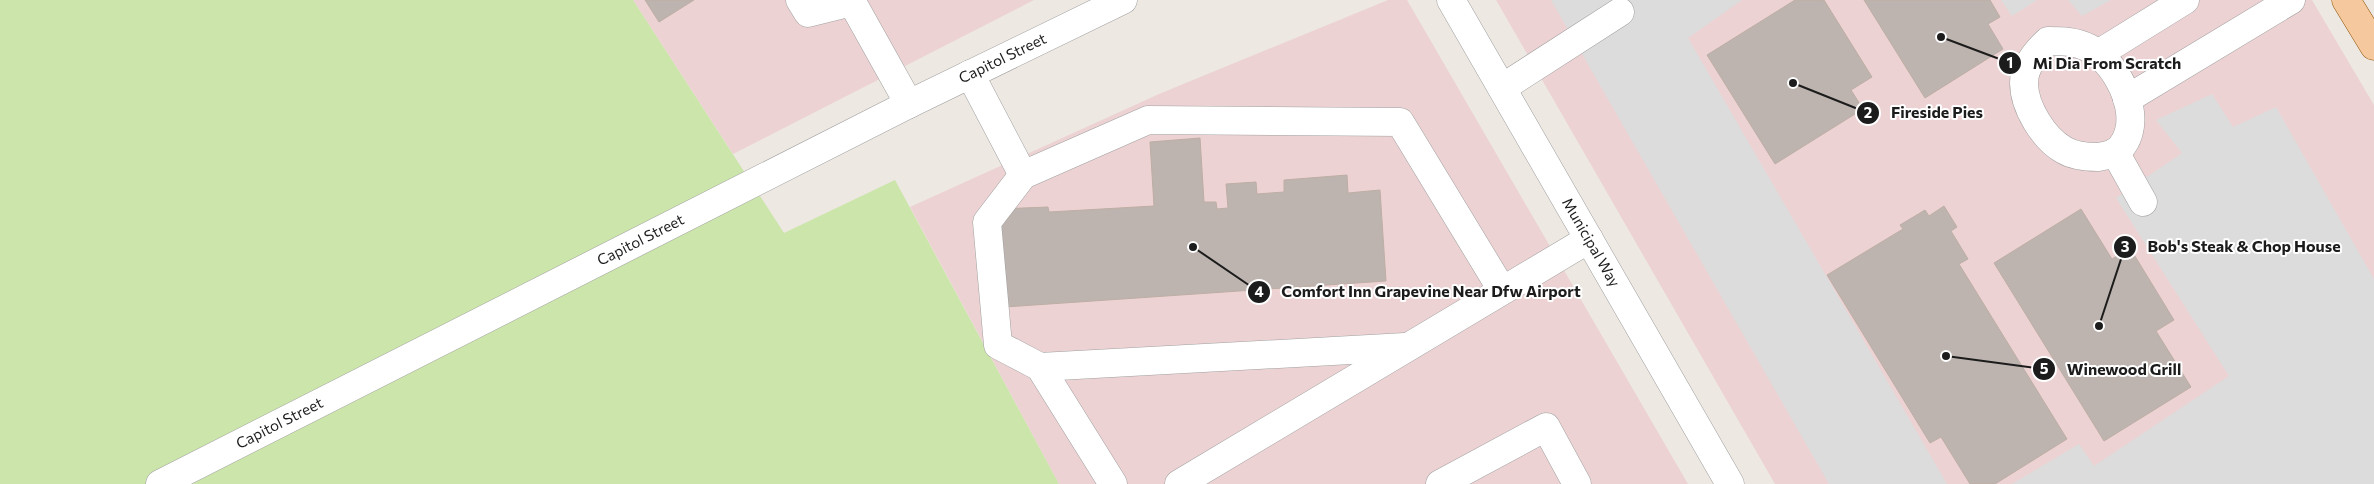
<svg xmlns="http://www.w3.org/2000/svg" width="2374" height="484" viewBox="0 0 2374 484" font-family="Commissioner,sans-serif">
	<style>
		.commercial { fill: #edd2d3 }
		.grass { fill: #cce5aa }
		.parking { fill: #dcdcdc }
		.building { fill: #bdb4af; stroke: #bdaea5 }
		.lines { fill: none; stroke-linecap: round; stroke-linejoin: round }
		.minor-casing { stroke: #a0a0a0; stroke-width: 29 }
		.major-casing { stroke: #8c5508; stroke-width: 29 }
		.minor { stroke: #fff; stroke-width: 28 }
		.major { stroke: #f6c89e; stroke-width: 28 }
		.labels { text-anchor: middle; stroke-width: 4; stroke-linejoin: round; paint-order: stroke }
		.street-label { font-size: 15px; fill: #1c1c1c; stroke: #fff }
		.leader { fill: none; stroke: #1c1c1c; stroke-width: 2 }
		.callout-dot { fill: #1c1c1c; stroke: #fff; stroke-width: 2 }
		.mark-label { font-size: 15px; text-anchor: middle; font-weight: bold; fill: #fff }
		.callout-label { font-size: 16px; text-anchor: middle; font-weight: bold; fill: #1c1c1c; stroke: #fff; stroke-width: 4; stroke-linejoin: round; paint-order: stroke }
	</style>
	<rect width="100%" height="100%" fill="#ede8e2"/>
	<path class="commercial" d="M633 0H1034L733 154Z
		M1388 0H1407L1688 484H1059L910 207 1159 94Z
		M1496 0H2312L2374 105V484H1775Z"/>
	<path class="grass" d="M0 0H633L784 233 895 180 1059 484H0Z"/>
	<path class="parking" d="M1551 0H1742L1688 38 1947 484H1829Z
		M2001 0H2037L2012 16Z
		M2068 0H2111L2082 16Z
		M2212 94 2233 127 2276 107 2374 279V484H2012L2079 444 2094 466 2229 376 2116 198 2182 153 2156 120Z"/>
	<path class="building" d="M645 0H694L659 22Z
		M1795 0H1824L1872 77 1851 90 1863 109 1775 164 1707 55Z
		M1864 0H1990L2000 17 1988 24 2003 49 1925 98Z
		M1200 138 1204 202H1216L1217 209 1228 208 1226 184 1256 182 1257 194 1284 192V180L1347 175 1348 193 1380 190 1386 281 1005 307 999 209 1048 207 1049 212 1154 206 1150 142Z
		M1944 206 1957 227 1951 231 1968 259 1959 264 2067 439 1995 484H1970L1941 437 1930 443 1827 275 1903 229 1900 225 1925 210 1929 216Z
		M2081 209 2112 259 2130 248 2174 320 2156 331 2191 387 2104 441 1994 263Z"/>
	<g class="lines">
		<g class="minor-casing">
			<g id="minor">
				<path d="M800 0 808 13 852 2 909 104"/>
				<path id="s1" d="M1451 0 1730 484"/>
				<path d="M2048 41C2062 41 2075 41 2089 48 2119 63 2149 125 2116 152 2111 155 2103 156 2098 157 2086 157 2074 156 2064 150 2044 139 2024 107 2024 83 2024 66 2036 52 2048 41Z"/>
				<path d="M2098 54 2185 0"/>
				<path d="M970 74 1023 175"/>
				<path d="M1502 88 1620 12"/>
				<path d="M2127 99 2291 0"/>
				<path d="M2115 152 2143 202"/>
				<path d="M1040 367 1405 347"/>
				<path id="s2" d="M160 484 909 104 1123 0"/>
				<path d="M1113 484 1040 367 998 345 987 222 1023 175 1148 120 1400 122 1502 290"/>
				<path d="M1179 484 1589 239"/>
				<path d="M1440 484 1546 427 1577 484"/>
			</g>
		</g>
		<g class="major-casing">
			<path id="major" d="M2346 0 2374 46"/>
		</g>
		<use href="#minor" class="minor"/>
		<use href="#major" class="major"/>
	</g>
	<g class="labels">
		<g class="street-label">
			<text dy="5" stroke="none"><textPath href="#s2" startOffset="944">Capitol Street</textPath></text>
			<text dy="5" stroke="none"><textPath href="#s2" startOffset="539">Capitol Street</textPath></text>
			<text dy="5" stroke="none"><textPath href="#s1" startOffset="280">Municipal Way</textPath></text>
			<text dy="5" stroke="none"><textPath href="#s2" startOffset="134">Capitol Street</textPath></text>
		</g>
	</g>
	<path class="leader" d="M1941 37L2010 63M1793 83L1868 113M2099 326L2125 247M1193 247L1259 292M1946 356L2044 369"/>
	<g class="callout-dot">
		<circle cx="1941" cy="37" r="5"/>
		<circle cx="1793" cy="83" r="5"/>
		<circle cx="2099" cy="326" r="5"/>
		<circle cx="1193" cy="247" r="5"/>
		<circle cx="1946" cy="356" r="5"/>
		<circle cx="2010" cy="63" r="12"/>
		<circle cx="1868" cy="113" r="12"/>
		<circle cx="2125" cy="247" r="12"/>
		<circle cx="1259" cy="292" r="12"/>
		<circle cx="2044" cy="369" r="12"/>
	</g>
	<g class="mark-label">
		<text x="2010" y="68">1</text>
		<text x="1868" y="118">2</text>
		<text x="2125" y="252">3</text>
		<text x="1259" y="297">4</text>
		<text x="2044" y="374">5</text>
	</g>
	<g class="callout-label">
		<text x="2107" y="69">Mi Dia From Scratch</text>
		<text x="1937" y="118">Fireside Pies</text>
		<text x="2244" y="252">Bob's Steak &amp; Chop House</text>
		<text x="1431" y="297">Comfort Inn Grapevine Near Dfw Airport</text>
		<text x="2124" y="375">Winewood Grill</text>
	</g>
</svg>
